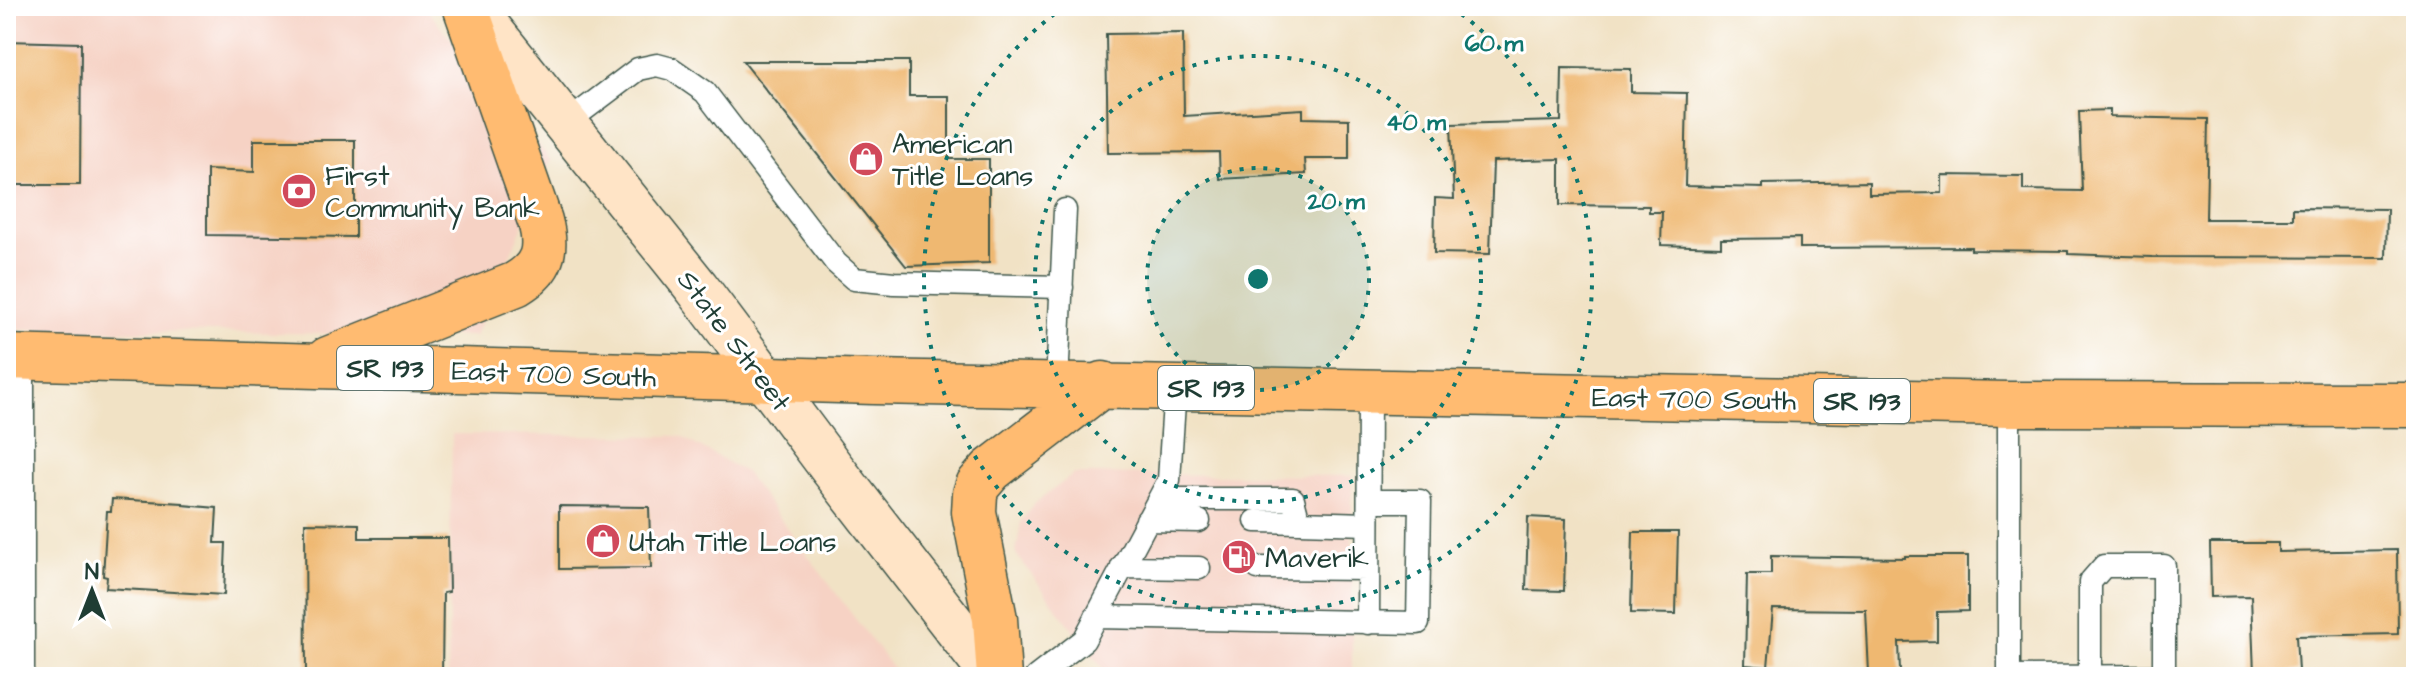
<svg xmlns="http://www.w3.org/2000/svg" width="2422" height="683" viewBox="0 0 2422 683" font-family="'Architects Daughter',sans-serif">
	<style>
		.built { fill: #f6d2c4 }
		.building { fill: #efb871 }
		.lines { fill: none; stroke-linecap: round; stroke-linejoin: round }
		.lane-casing { stroke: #3e564a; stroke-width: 25 }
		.secondary-casing { stroke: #3e564a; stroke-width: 47 }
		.primary-casing { stroke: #3e564a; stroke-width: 47 }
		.lane { stroke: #fff; stroke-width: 22 }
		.secondary { stroke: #ffe4c6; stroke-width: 44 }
		.primary { stroke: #ffbb71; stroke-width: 44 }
		.ring { fill: none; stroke: #0f766e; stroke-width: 4; stroke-dasharray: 4 8 }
		.labels { text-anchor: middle; stroke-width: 6; stroke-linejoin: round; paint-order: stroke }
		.shield { fill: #fff; stroke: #627771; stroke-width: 2 }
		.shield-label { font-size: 26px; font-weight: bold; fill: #1f3d34 }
		.poi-label { font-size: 28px; fill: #1f3d34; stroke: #fff; text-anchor: start }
		.street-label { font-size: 28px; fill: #1f3d34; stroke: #fff }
		.centre { fill: #0f766e; stroke: #fff; stroke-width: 4 }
		.ring-label { font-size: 24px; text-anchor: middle; font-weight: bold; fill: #0f766e; stroke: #fff; stroke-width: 6; stroke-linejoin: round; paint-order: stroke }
	</style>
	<rect width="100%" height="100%" fill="#fff"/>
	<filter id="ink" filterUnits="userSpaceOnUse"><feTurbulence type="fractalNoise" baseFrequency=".0125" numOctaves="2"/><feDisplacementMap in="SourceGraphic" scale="16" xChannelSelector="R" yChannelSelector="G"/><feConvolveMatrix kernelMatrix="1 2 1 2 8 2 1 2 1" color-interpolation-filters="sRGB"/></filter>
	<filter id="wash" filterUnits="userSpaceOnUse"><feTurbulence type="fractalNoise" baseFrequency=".006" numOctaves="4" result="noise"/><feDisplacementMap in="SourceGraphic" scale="32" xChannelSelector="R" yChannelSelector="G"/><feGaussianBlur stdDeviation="1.8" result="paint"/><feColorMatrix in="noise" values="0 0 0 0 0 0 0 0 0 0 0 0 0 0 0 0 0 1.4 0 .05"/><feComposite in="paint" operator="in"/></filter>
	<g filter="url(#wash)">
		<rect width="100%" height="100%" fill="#f1e2c5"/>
		<path class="built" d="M6 6H424L551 160 475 336 6 329Z
			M452 434 680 436 745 472 899 677H448Z
			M1074 474 1352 476V677H1109L1016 554 1021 522 1034 504Z"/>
		<g id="blocks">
			<path class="building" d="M1183 33 1184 116 1303 109V118L1349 119V159H1305L1306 174 1220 179 1219 152 1108 153 1106 34Z
				M6 41 81 43 80 185H6Z
				M743 61H909V96H949V159H989V263L906 266Z
				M1562 68 1631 69V92L1687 93 1685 186 1763 188V184L1869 182V194L1942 193V175L2023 176V190L2082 191 2079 111 2110 110V117L2208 119 2206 219H2293V208L2387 209 2386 258 2152 257 2068 254V251L1971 250V247L1800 248V238L1721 239V247L1661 245 1662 212H1649V206L1560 205V159L1493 161 1490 254 1434 253 1435 198 1454 199 1451 124 1561 121Z
				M254 140H355V237L207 235V170L254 172Z
				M112 499 183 503V505L217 508 215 543H226L224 595 106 588 107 577 103 576 107 511H111Z
				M559 506 649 507 651 568 559 569Z
				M1528 517 1566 519 1564 591 1526 590Z
				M305 523 359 524V538H448L449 592 443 593 442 677H306Z
				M1633 532H1678L1676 614 1631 613Z
				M2210 543H2278V552L2397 550 2398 634 2296 636 2298 671 2254 673 2251 596 2211 597Z
				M1771 556 1905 558V556H1968V611L1937 612V641L1899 642 1900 672 1869 673 1866 610 1773 609 1768 667 1745 665 1747 574H1771Z"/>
		</g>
	</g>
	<g filter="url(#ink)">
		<use href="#blocks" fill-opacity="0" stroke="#3e564a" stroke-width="2"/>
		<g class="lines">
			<g class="lane-casing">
				<path id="lane" d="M565 124 638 69 657 65 672 69 705 92 836 263 854 279 894 283 1062 287
					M1057 384 1065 210
					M2009 404V677L2164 676V566H2104L2090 582V676
					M1159 499H1293L1299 522 1368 524
					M1147 520 1199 521
					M1256 521 1299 522
					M1122 567 1199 568
					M1258 568 1368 569
					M1096 617 1418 623 1420 501H1369
					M1368 623 1369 391
					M23 677V358
					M1036 677 1084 640 1169 480 1175 387"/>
			</g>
			<g class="secondary-casing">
				<path id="secondary" d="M471 6 697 288 831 467 994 677"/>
			</g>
			<g class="primary-casing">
				<path id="primary" d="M6 357 874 382 2009 404 2416 405
					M328 359 516 284C543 268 548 250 540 221L465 6
					M999 677 995 619 974 512 975 494 978 485 991 470 1103 384"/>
			</g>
			<use href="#lane" class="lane"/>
			<use href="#secondary" class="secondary"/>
			<use href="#primary" class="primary"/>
		</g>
	</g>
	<circle cx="1258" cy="279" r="111" fill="#0f766e" fill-opacity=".12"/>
	<g class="ring">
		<circle cx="1258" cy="279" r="111"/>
		<circle cx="1258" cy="279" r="223"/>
		<path d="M1452 7A334 334 0 1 1 1064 7"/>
	</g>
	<defs>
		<g id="shop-disc" transform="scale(1.8)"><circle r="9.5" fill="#d1495b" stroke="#fff"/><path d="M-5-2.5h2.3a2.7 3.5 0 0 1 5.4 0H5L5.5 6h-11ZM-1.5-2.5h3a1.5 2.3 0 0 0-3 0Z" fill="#fff"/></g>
		<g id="bank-disc" transform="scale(1.8)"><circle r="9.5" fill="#d1495b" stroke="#fff"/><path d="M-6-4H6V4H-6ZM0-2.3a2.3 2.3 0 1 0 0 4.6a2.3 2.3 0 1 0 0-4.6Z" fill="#fff"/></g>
		<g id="fuel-disc" transform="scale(1.8)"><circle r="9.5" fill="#d1495b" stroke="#fff"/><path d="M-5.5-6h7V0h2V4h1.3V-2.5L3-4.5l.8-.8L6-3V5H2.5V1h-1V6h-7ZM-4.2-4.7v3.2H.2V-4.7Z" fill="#fff"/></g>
	</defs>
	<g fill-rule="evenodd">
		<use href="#shop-disc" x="866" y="159"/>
		<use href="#bank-disc" x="299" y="191"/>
		<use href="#shop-disc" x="603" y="541"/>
		<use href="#fuel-disc" x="1239" y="557"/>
	</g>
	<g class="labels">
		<g class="shield">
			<rect x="337" y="346" width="96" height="44" rx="6"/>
			<rect x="1158" y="366" width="96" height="44" rx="6"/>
			<rect x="1814" y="379" width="96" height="44" rx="6"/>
		</g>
		<g class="shield-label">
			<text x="385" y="377">SR 193</text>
			<text x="1206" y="397">SR 193</text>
			<text x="1862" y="410">SR 193</text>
		</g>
		<g class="poi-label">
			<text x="892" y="153">American<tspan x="892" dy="32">Title Loans</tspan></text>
			<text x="325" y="185">First<tspan x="325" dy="32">Community Bank</tspan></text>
			<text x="629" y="551">Utah Title Loans</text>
			<text x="1265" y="567">Maverik</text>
		</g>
		<g class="street-label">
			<text transform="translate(735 340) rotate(53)" y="10">State Street</text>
			<text transform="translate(554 373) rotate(2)" y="10">East 700 South</text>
			<text transform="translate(1694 398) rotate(1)" y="10">East 700 South</text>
		</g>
	</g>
	<circle cx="1258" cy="279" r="12" class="centre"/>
	<g class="ring-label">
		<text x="1494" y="51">60 m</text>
		<text x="1416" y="130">40 m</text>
		<text x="1336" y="209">20 m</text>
	</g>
	<rect width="2422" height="683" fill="none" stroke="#fff" stroke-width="32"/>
	<g transform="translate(92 591)" stroke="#ffffff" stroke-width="6" paint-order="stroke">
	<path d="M0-6L14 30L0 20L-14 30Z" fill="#1f3d34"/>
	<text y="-12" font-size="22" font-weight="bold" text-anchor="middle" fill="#1f3d34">N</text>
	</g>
</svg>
